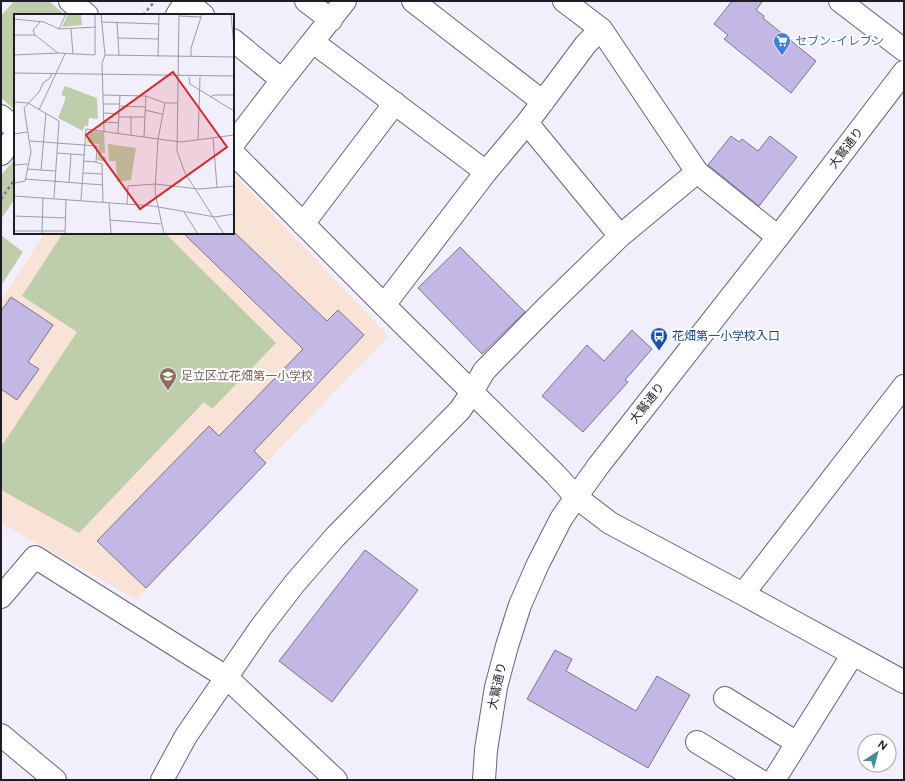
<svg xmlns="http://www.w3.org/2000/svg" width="905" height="781" viewBox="0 0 905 781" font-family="Figtree,'Noto Sans JP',sans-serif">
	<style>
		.education { fill: #f9e2d6 }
		.green { fill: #beceab }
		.building { fill: #c2b7e5; stroke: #7a7588 }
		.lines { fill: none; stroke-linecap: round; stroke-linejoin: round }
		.minor-casing { stroke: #686376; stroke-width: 24 }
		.tertiary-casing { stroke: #686376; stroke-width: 24 }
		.path { stroke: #807e88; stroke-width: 2.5; stroke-dasharray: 3 3; stroke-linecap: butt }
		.minor { stroke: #fff; stroke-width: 22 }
		.tertiary { stroke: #fff; stroke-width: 22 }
		.labels { text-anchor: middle; stroke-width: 4; stroke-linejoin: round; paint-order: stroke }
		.shop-label { font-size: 12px; fill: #366cbe; stroke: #fff; text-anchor: start }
		.street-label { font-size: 12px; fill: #1e1c24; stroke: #fff }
		.transit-label { font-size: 12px; fill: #164399; stroke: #fff; text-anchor: start }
		.education-label { font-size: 12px; fill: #785e54; stroke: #fff; text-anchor: start }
		.inset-road { fill: none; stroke: #9d9ba6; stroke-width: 1 }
		.view { fill: #d62828; fill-opacity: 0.15; stroke: #d62828; stroke-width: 2 }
		.inset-edge { fill: none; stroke: #1e1c24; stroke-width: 2 }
	</style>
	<rect width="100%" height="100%" fill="#f2effc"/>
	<path class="education" d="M233 173 389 336 281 447 137 600 1 523V300L45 233H233Z"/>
	<path class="green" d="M14 1H49L65 15H15V110L1 98V16Z
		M15 159V199L1 219V175Z
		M63 233H165L276 343 212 409 204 402 79 533 1 490V447L77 332 22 296Z
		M1 235 23 252 2 284 1 283Z"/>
	<path class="building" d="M732 1H763L756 10 764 16 763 18 816 61 791 93 724 39 728 35 714 24Z
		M731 136 739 142 742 139 758 151 770 136 797 157 759 206 708 165Z
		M183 233H235L327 321 338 310 364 335 254 451 266 463 146 588 97 541 209 426 219 436 303 349Z
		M460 247 525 312 482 354 418 288Z
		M11 297 53 325 28 362 39 369 17 400 1 389V311Z
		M632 330 652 349 625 380 628 382 583 432 542 396 587 345 604 361Z
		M365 550 418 590 332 702 279 661Z
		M555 650 572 659 566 671 636 711 657 676 690 695 648 768 527 699Z"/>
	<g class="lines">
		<g class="minor-casing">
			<path id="minor" d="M70 1 87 15
				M306 1 331 20
				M413 1 543 102
				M564 1 601 29 697 172 778 237
				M177 15 186 1 203 15
				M233 40 282 80
				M313 42 486 172
				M1 116 15 128
				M527 123 620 236
				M233 144 282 80 345 1
				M233 153 384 305 472 392 484 371 547 307 620 236 697 172
				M1 154 15 137
				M303 224 395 103
				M384 305 486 172 527 123 586 44 601 29
				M576 497 610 523 743 594 904 682
				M743 594 904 386
				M1 597 35 557 226 677 336 780
				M725 698 797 743
				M697 742 759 780
				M774 780 853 654"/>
		</g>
		<g class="tertiary-casing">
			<path id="tertiary" d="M840 1 904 50
				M1 735 55 780
				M162 780 186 736 261 627 295 583 335 537 380 491 460 410 472 392 555 474 576 497
				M484 780 486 750 496 687 507 646 520 605 538 564 561 519 576 497 599 465 778 237 904 72"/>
		</g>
		<path class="path" d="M143 15 155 1
			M1 199 15 179"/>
		<use href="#minor" class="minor"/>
		<use href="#tertiary" class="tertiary"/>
	</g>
	<defs>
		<g id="supermarket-pin" transform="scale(0.9)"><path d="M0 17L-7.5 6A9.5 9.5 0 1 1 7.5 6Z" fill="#3f7fe0" stroke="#fff"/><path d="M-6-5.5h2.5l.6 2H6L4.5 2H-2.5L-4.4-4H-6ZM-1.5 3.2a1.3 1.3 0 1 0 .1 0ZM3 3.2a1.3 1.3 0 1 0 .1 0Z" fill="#fff"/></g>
		<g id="bus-pin" transform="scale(0.9)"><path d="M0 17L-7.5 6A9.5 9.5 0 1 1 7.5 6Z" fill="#1a4fb4" stroke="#fff"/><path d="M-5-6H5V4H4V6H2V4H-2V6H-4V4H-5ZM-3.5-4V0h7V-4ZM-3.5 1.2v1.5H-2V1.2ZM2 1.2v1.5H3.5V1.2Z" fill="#fff"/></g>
		<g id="school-pin" transform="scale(0.9)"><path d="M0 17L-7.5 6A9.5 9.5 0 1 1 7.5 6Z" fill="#8d6e63" stroke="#fff"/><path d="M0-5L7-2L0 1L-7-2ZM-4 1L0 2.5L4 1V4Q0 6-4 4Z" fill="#fff"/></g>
	</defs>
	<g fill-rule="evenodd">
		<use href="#supermarket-pin" x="782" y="41"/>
		<use href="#bus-pin" x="659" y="336"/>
		<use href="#school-pin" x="168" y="376"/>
	</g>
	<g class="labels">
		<g class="shop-label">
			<text x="795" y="45">セブン-イレブン</text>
		</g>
		<g class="street-label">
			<text transform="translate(846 148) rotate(-53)" y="4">大鷲通り</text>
			<text transform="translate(647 403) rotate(-52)" y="4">大鷲通り</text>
			<text transform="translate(497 686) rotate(-78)" y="4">大鷲通り</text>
		</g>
		<g class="transit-label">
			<text x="672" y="340">花畑第一小学校入口</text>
		</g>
		<g class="education-label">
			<text x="181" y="380">足立区立花畑第一小学校</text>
		</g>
	</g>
	<g transform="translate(14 14)">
		<rect width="220" height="220" fill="#f2effc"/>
		<path d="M54 0H67L68 11 48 13ZM51 72 83 84 84 105 75 104 74 112H70L69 117 44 104 52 83 47 81ZM74 117 90 118 91 139H87V143H92V148L83 146 85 130 73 129ZM94 130 122 134 117 166 103 168 102 147H95Z" fill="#beceab"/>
		<path class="inset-road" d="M87 0 91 41 88 49 90 117M165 0 163 137 171 159 210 220M217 0 220 34M165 2 187 3M0 5 30 8 45 15 82 13M27 7 19 16 21 21 44 39 81 41V0M88 8 145 10M103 8 105 41M45 15 52 0M57 15 59 40M0 21H21M104 24 144 25M0 41 44 39M91 41 220 43M144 43 145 0M177 43V34L188 0M0 59 220 62M175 63 176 70 220 97M89 81 132 82 151 89H163M196 83 200 81H220M0 88 14 89 45 107 40 184M89 90H105M105 92 131 93M25 96 51 40M131 96 148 100M90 99 105 100M105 103H131M90 108 105 109M104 119 106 81M0 120 13 118M117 121V103M130 123 132 82M199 124 203 173M184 126 186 63M16 127 83 132 82 148 88 150 89 188M43 139 70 141M70 147 82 148M0 151 14 150M13 155 41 157M27 156 32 99M69 159 88 160M11 165 89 171M0 169 11 167 17 138 10 94 25 78 29 69 36 64 38 59M55 169 57 140M0 182 139 192 201 203 220 200M67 186 72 115 144 125 151 89M95 189 97 220M113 190 114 172 141 170 185 175 220 172M170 198 184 220M0 202 52 204M96 206 147 210M1 217H51M28 220 29 183M51 220 52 185M150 220 141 178 144 125 167 128 220 121"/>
		<path class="view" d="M159 58 213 133 126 195 72 121Z"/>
		<rect width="220" height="220" class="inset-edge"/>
	</g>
	<rect width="905" height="781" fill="none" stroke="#1e1c24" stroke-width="4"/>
	<g transform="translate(877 753) rotate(36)"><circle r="19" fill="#ffffff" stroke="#a5a4a7"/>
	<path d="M0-3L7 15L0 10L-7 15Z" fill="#458b95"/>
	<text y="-6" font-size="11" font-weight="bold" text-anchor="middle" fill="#1e1c24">N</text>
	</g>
</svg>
